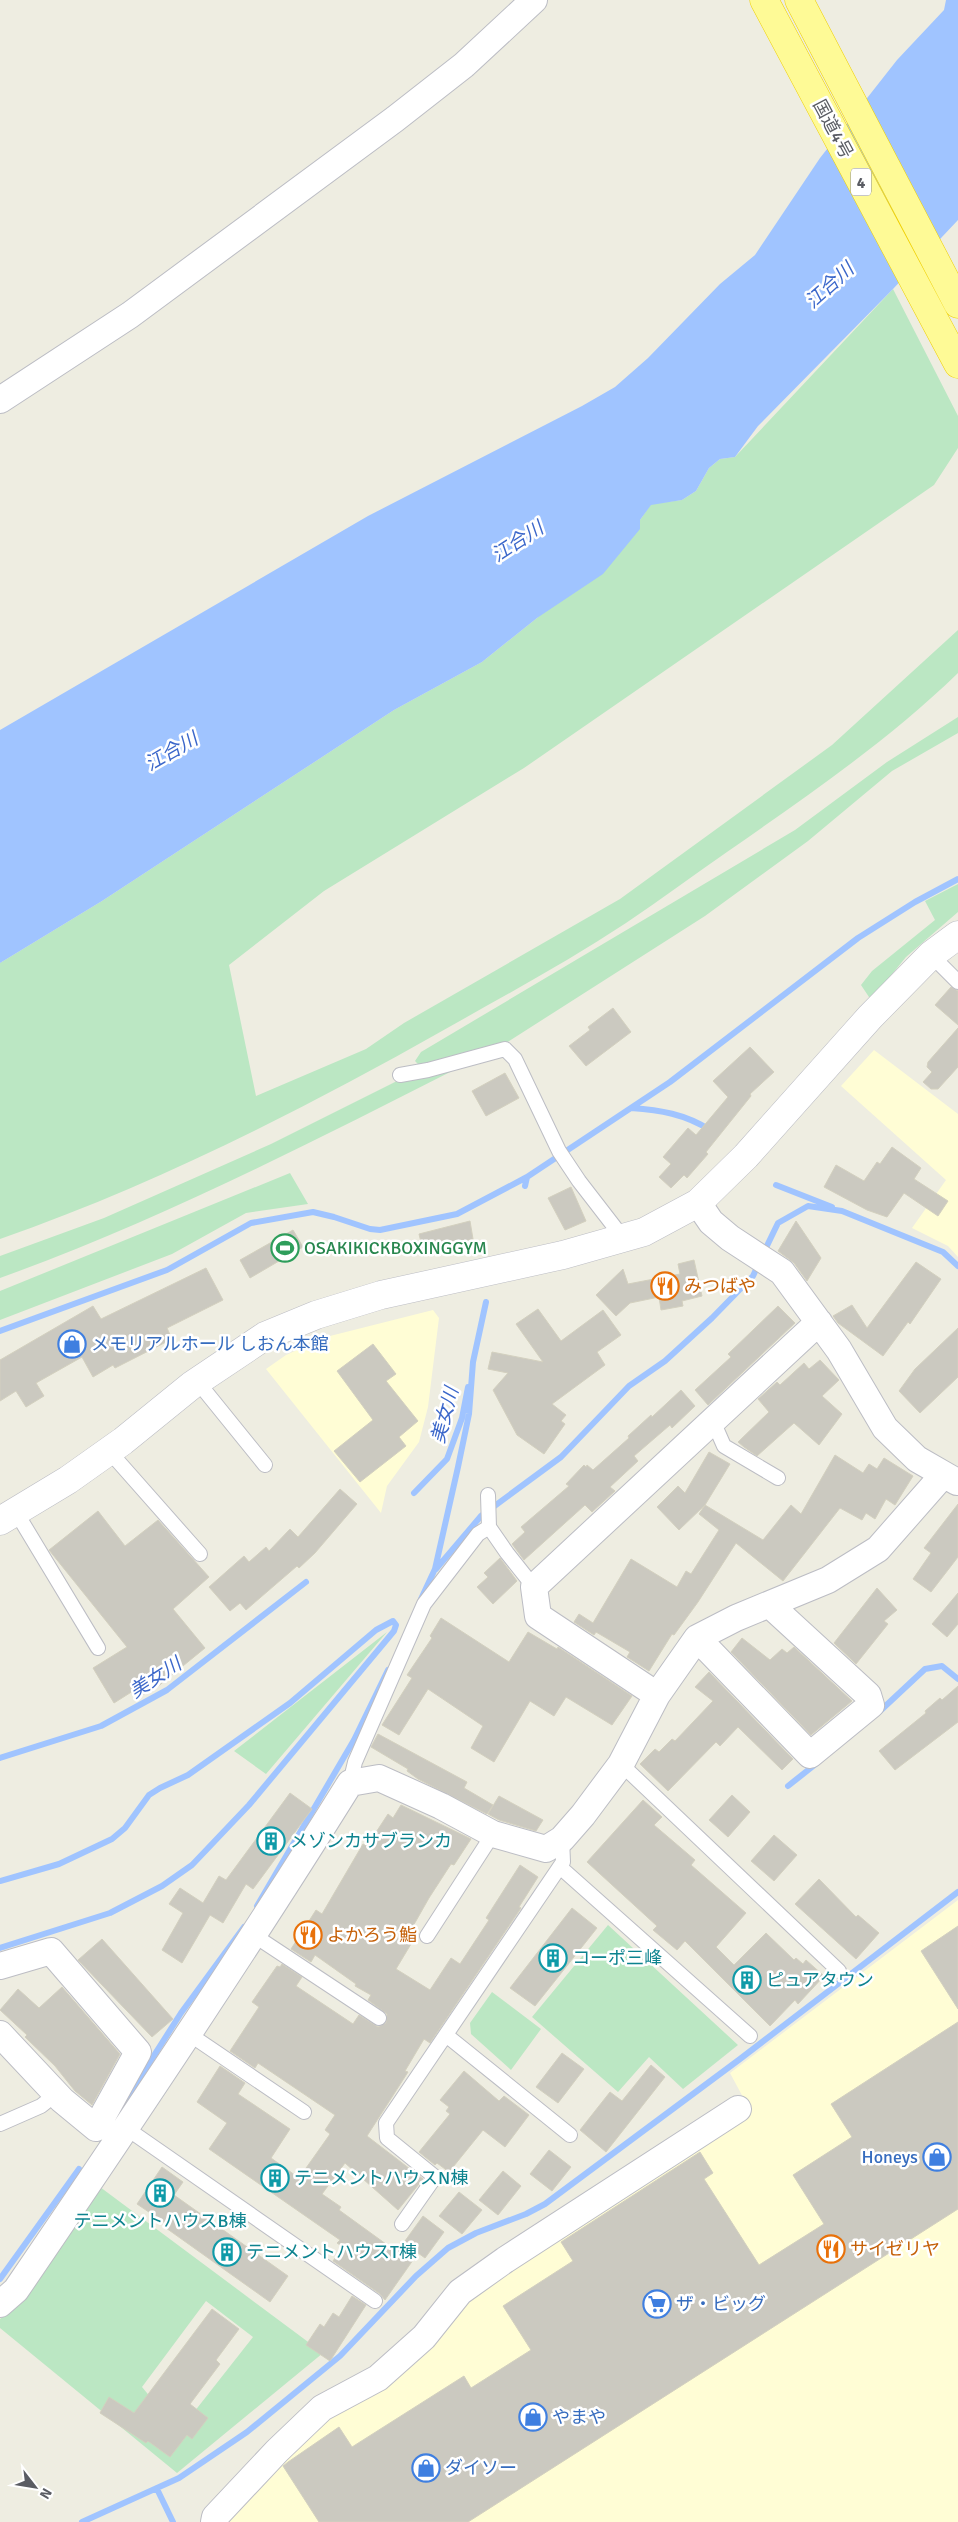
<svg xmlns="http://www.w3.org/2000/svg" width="958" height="2522" viewBox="0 0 958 2522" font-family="Signika,'Noto Sans JP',sans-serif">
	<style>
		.commercial { fill: #fffdd5 }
		.green { fill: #bbe7c3; fill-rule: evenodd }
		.water { fill: #a0c4ff }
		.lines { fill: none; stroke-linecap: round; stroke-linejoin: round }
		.stream { stroke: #a0c4ff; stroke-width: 6 }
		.building { fill: #cbc9c0; stroke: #d3d0bf }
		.service-casing { stroke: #bcbdc4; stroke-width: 16 }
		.minor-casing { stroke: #bcbdc4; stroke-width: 28 }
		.tertiary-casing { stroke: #bcbdc4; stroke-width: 29 }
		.trunk-casing { stroke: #efcf00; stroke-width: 29 }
		.service { stroke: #fff; stroke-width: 14 }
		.minor { stroke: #fff; stroke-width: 26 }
		.tertiary { stroke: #fff; stroke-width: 28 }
		.trunk { stroke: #fefa96; stroke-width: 28 }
		.labels { text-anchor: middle; stroke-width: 5; stroke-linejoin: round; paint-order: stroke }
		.shield { fill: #fff; stroke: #8c8d92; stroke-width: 1 }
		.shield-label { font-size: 16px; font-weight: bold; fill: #5a5c63 }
		.street-label { font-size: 18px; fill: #5a5c63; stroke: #fff }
		.leisure-label { font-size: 18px; fill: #27864d; stroke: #fff; text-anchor: start }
		.food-label { font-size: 18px; fill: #c56008; stroke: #fff; text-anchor: start }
		.shop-label { font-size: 18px; fill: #366cbe; stroke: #fff; text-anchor: start }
		.culture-label { font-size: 18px; fill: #0d838f; stroke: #fff; text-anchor: start }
		.water-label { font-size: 19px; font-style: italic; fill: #3b67ca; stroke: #fff }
	</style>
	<rect width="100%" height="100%" fill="#eeede1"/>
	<path class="commercial" d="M874 1050 958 1114V1257L948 1246 912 1228 946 1180 841 1086Z
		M433 1310 439 1318 428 1407 419 1442 387 1486 381 1513 266 1369 286 1355 326 1337Z
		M958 1900V2522H214L215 2517 475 2290 751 2112 730 2073Z"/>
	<path class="green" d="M893 289 958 416V448L934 485 524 768 324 891 229 965 256 1096 366 1049 404 1023 620 899 832 745 958 630V673C888 741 807 796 727 852 694 875 660 900 626 923 567 962 504 996 442 1031 300 1111 154 1185 0 1239V963L102 901 394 710 482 662 537 618 640 520 651 504 682 500 696 491 709 468 720 459 735 457Z
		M958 717V733L892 771 808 841 705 916 506 1043 420 1066 415 1061 421 1052 795 830 887 762Z
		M958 884V912L906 957 871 1000 861 985 872 971 935 920 925 901Z
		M458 1068C308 1144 158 1221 0 1278V1256L104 1218 271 1144 401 1079Z
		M290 1173 308 1204 246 1213 172 1254 0 1320V1291Z
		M387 1632 266 1774 234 1751Z
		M608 1925 738 2045 683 2089 649 2057 618 2092 532 2017Z
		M492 1992 541 2029 511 2070 471 2034 470 2023Z
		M100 2187 323 2353 177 2473 0 2328V2319L17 2306ZM206 2301 253 2337 187 2421 172 2423 142 2387Z"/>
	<path class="water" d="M946 0H958V220L893 289 758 426 735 457 720 459 709 468 696 491 682 500 651 505 640 520V529L603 574 537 618 482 662 394 710 102 901 0 963V730L368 516 582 406 615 387 648 358 720 284 755 255 820 158 897 60 944 10Z"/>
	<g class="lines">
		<path class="stream" d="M631 1108C660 1110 685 1114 710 1130
			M776 1185 832 1207
			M525 1186 527 1177 670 1082 858 938 915 902 958 879
			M763 1254 778 1223 808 1206 842 1211 943 1252 958 1266
			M0 1331 167 1270 251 1223 313 1212 334 1217 370 1229 380 1230 457 1214 527 1177
			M414 1493 447 1459 462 1418 468 1387
			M436 1569 481 1516 561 1457 629 1386 665 1361 712 1318 753 1276 759 1263
			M421 1599 435 1569 458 1467 469 1414 473 1362 486 1302
			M879 1712 925 1669 942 1666 958 1679
			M0 1758 101 1726 167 1690 306 1582
			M788 1786 817 1763
			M0 1881 59 1864 112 1839 125 1828 149 1795 160 1788 188 1775 290 1703 376 1630 393 1621 396 1625 394 1631 249 1805 192 1865 162 1886 110 1913 0 1948
			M257 1906 354 1740 388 1670
			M127 2098 181 2013 244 1927
			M0 2279 79 2169
			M157 2489 173 2522
			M82 2522 179 2478 247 2432 340 2356 416 2276 448 2248 476 2233 526 2214 545 2204 740 2059 958 1892"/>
	</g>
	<path class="building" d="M951 987 958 991V1025L935 1005Z
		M613 1008 631 1032 586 1066 569 1046 590 1030 588 1027Z
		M958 1028V1067L938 1089H931L923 1082 932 1072 927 1067 928 1062Z
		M750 1047 774 1072 750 1094 751 1096 706 1152 708 1154 687 1178 684 1175 671 1188 659 1177 671 1164 663 1157 688 1128 696 1135 728 1097 713 1081Z
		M505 1073 519 1098 486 1116 472 1091Z
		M892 1147 921 1168 914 1179 948 1201 938 1216 904 1193 887 1217 867 1210 824 1187 836 1165 864 1181 877 1162 880 1164Z
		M571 1187 586 1221 565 1230 548 1198Z
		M470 1221 473 1239 423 1251 419 1234Z
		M796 1221 821 1258 807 1281 794 1263 778 1251Z
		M293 1230 303 1247 250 1278 240 1260Z
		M694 1260 702 1296 682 1301 683 1306 661 1310 659 1297 630 1303 616 1316 596 1295 623 1269 628 1284 680 1274 678 1264Z
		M916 1262 941 1279 910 1324 908 1322 883 1356 838 1323 833 1316 852 1305 867 1328Z
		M206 1268 223 1300 167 1328 172 1339 115 1368 113 1365 93 1377 82 1357 36 1383 44 1396 26 1407 16 1391 0 1401V1360L93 1306 101 1319Z
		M778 1306 795 1323 708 1405 695 1390 731 1357 728 1354Z
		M538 1309 561 1341 603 1310 621 1335 597 1352 605 1365 552 1404 566 1415 561 1421 565 1424 544 1454 517 1435 493 1390 508 1373 488 1369 492 1352 543 1362 516 1324Z
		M958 1328V1377L920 1413 899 1391 915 1369Z
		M373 1344 396 1374 386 1381 418 1421 399 1437 406 1446 360 1482 334 1451 373 1420 337 1371Z
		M820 1360 839 1380 822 1396 842 1414 819 1445 794 1423 757 1456 744 1447 738 1442 769 1412 758 1399 777 1382 780 1385 804 1363 809 1369Z
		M681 1390 695 1406 672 1428 670 1425 634 1456 638 1461 610 1487 615 1491 592 1512 585 1505 524 1560 512 1544 525 1532 521 1527 569 1486 566 1484 584 1465 586 1467 587 1465 593 1470 629 1438 628 1436 651 1415 652 1417Z
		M709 1452 730 1464 705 1505 763 1540 791 1505 801 1514 835 1455 863 1473 869 1464 877 1469 884 1458 913 1476 895 1505 886 1499 875 1519 866 1513 862 1520 840 1508 783 1581 736 1543 698 1602 674 1635 672 1634 649 1671 627 1657 630 1652 596 1632 594 1635 574 1622 579 1614 593 1623 631 1559 677 1587 686 1571 691 1574 719 1530 699 1514 705 1505 679 1530 657 1507 678 1486 685 1493Z
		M340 1489 357 1504 315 1553 299 1568 297 1566 246 1610 240 1603 230 1611 209 1587 244 1556 249 1562 266 1547 269 1551 290 1529 298 1537Z
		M958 1504V1557L931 1592 913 1579 931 1553 924 1548Z
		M98 1511 125 1546 158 1520 209 1577 173 1609 205 1648 151 1692 149 1690 139 1698 133 1691 114 1703 93 1668 127 1647 49 1550Z
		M500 1558 517 1581 493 1604 477 1587 488 1577 484 1573Z
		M877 1588 897 1610 884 1621 888 1624 856 1664 834 1643Z
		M958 1593V1624L947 1637 932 1624Z
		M441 1618 509 1662 528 1632 557 1649 558 1647 632 1696 612 1725 566 1697 554 1716 530 1701 494 1762 471 1748 483 1726 428 1689 399 1735 382 1725 412 1678 407 1675 432 1638 430 1636Z
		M742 1638 770 1660 782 1649 787 1653 794 1647 852 1701 811 1735 731 1652Z
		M709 1672 793 1759 782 1770 738 1727 720 1746 716 1742 668 1791 640 1764 655 1749 659 1752 672 1739 675 1741 713 1701 695 1687Z
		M958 1686V1722L895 1770 879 1751 926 1713 925 1711 940 1698 942 1700Z
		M378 1734 467 1782 464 1788 493 1805 487 1814 418 1779 407 1771 408 1769 371 1747Z
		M290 1793 312 1809 253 1889 246 1884 223 1923 210 1915 182 1963 162 1950 183 1913 169 1904 180 1888 203 1903 219 1876 226 1880Z
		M732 1795 750 1812 728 1837 709 1820Z
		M499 1796 543 1820 536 1831 499 1820 488 1814Z
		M643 1800 662 1817 654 1825 695 1860 691 1865 746 1913 716 1947 734 1965 766 1933 794 1960 796 1958 803 1964 806 1960 824 1976 798 2004 795 2000 770 2026 685 1941 677 1950 653 1930 657 1926 587 1862Z
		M401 1805 471 1839 454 1865 451 1864 429 1898 408 1935 414 1939 396 1969 430 1990 451 1958 460 1964 489 1920 486 1918 520 1865 538 1877 519 1907 521 1908 430 2043 424 2039 405 2071 408 2072 367 2136 423 2179 398 2210 345 2163 322 2194 341 2207 339 2210 397 2252 423 2216 444 2232 425 2258 418 2253 385 2300 380 2294 333 2261 343 2247 337 2243 340 2240 209 2149 227 2123 197 2102 220 2066 245 2083 238 2094 290 2129 271 2158 299 2178 328 2137 330 2134 325 2130 335 2115 258 2063 255 2068 230 2051 259 2007 252 2002 277 1966 280 1967 282 1964 302 1977 296 1986 353 2024 359 2015 378 2027 386 2023 387 2014 368 2000 371 1995 355 1986 356 1984 315 1955 311 1962 291 1949 316 1910 322 1914 363 1844 367 1846 388 1814 393 1818Z
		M774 1835 797 1855 774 1881 751 1861Z
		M819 1879 856 1917 858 1915 879 1933 856 1959 795 1904Z
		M572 1908 597 1928 535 2006 510 1988Z
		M958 1926V2009L921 1951Z
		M102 1939 173 2019 152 2037 78 1960Z
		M62 1987 120 2054 92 2105 75 2091 55 2066 25 2037 27 2035 0 2010 18 1989 39 2008Z
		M958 2022V2209L468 2522H319L283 2466 288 2462 339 2427 352 2447 464 2376 471 2388 531 2350 503 2306 573 2261 561 2242 700 2152 713 2173 704 2179 759 2265 824 2224 793 2175 852 2137 831 2104Z
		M562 2053 584 2069 558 2103 536 2087Z
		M651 2065 665 2077 606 2152 580 2130 610 2092 622 2101Z
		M464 2071 499 2101 504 2096 529 2115 505 2147 483 2130 449 2172 437 2163 435 2165 419 2152 450 2114 446 2111 449 2107 440 2100Z
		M549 2150 571 2167 552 2191 530 2174Z
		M162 2167 183 2182 174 2195 288 2276 270 2302 166 2228 168 2225 137 2204Z
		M503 2171 521 2186 498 2215 479 2200Z
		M459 2192 482 2210 462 2234 439 2216Z
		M352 2296 366 2305 330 2361 306 2345 320 2324 324 2327 333 2313 339 2317Z
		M212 2309 239 2329 216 2360 220 2364 190 2404 208 2418 192 2439 187 2435 170 2457 148 2441 146 2443 100 2413 109 2397 134 2413Z"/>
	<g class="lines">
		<g class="service-casing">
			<path id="service" d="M931 955 958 982
				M400 1075 428 1070 505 1049 515 1059 559 1151 579 1181 623 1238
				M197 1381 265 1465
				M713 1421 724 1446 778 1478
				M109 1451 200 1554
				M488 1495 489 1527 507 1553 534 1587
				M16 1512 98 1648
				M621 1764 839 1971
				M350 1783 355 1762 424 1604 478 1534 489 1527
				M560 1867 750 2036
				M255 1936 379 2018
				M427 1936 493 1834
				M189 2034 304 2112
				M446 2035 570 2135
				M0 2124 41 2106 56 2094
				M126 2128 375 2301
				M402 2224 435 2177 387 2138 386 2123 563 1862 562 1839"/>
		</g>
		<g class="minor-casing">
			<path id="minor" d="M0 400 130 315 395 119 464 65 534 0
				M698 1203 711 1222 730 1238 782 1272 839 1350 885 1428 917 1459 957 1482
				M697 1638 810 1755 871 1705 868 1695 770 1605
				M657 1695 538 1616 534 1587 819 1322
				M0 1966 51 1951 138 2052 96 2128 62 2100 0 2034
				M0 2304 16 2290C130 2123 243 1955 350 1783L379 1778 441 1806 493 1834 546 1849 562 1839 583 1815 621 1764 657 1695 697 1638 736 1618 828 1580 878 1549 943 1475
				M214 2522 215 2517 277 2451 322 2408 378 2378 424 2337 460 2292 505 2260 738 2109"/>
		</g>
		<g class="tertiary-casing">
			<path id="tertiary" d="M0 1521 68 1480 123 1441 192 1385 265 1336 316 1315 381 1295 563 1255 644 1232 698 1203 746 1156 870 1017 931 955 958 935"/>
		</g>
		<g class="trunk-casing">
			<path id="trunk" d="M764 0 958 364
				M799 0 958 304"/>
		</g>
		<use href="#service" class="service"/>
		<use href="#minor" class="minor"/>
		<use href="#tertiary" class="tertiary"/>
		<use href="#trunk" class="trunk"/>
	</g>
	<defs>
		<g id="stadium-ring" transform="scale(1.4375)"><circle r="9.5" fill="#fff" stroke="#2e9e5b" stroke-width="1.5"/><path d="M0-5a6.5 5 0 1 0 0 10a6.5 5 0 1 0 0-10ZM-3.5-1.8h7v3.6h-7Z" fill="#2e9e5b"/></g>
		<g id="restaurant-ring" transform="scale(1.4375)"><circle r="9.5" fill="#fff" stroke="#e8710a" stroke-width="1.5"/><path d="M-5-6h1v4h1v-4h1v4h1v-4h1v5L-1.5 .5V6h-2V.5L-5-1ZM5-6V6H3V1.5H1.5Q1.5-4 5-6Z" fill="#e8710a"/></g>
		<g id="shop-ring" transform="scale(1.4375)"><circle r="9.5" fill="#fff" stroke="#3f7fe0" stroke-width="1.5"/><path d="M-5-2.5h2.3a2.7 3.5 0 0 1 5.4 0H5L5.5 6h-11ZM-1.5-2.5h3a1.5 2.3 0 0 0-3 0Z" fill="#3f7fe0"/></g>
		<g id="building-ring" transform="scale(1.4375)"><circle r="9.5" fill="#fff" stroke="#0f9aa8" stroke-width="1.5"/><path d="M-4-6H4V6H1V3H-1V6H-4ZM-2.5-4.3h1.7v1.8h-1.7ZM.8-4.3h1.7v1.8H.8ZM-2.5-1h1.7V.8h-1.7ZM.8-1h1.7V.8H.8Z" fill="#0f9aa8"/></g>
		<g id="supermarket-ring" transform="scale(1.4375)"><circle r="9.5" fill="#fff" stroke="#3f7fe0" stroke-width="1.5"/><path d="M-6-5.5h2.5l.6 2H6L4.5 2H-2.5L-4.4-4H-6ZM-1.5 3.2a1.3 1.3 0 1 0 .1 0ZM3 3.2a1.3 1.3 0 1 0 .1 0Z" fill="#3f7fe0"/></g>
	</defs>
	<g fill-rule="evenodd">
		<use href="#stadium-ring" x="285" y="1248"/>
		<use href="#restaurant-ring" x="665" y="1286"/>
		<use href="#shop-ring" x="72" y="1344"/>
		<use href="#building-ring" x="271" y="1841"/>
		<use href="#restaurant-ring" x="308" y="1935"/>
		<use href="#building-ring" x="553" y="1958"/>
		<use href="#building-ring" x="747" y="1980"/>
		<use href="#shop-ring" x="937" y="2157"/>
		<use href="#building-ring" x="275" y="2178"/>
		<use href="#building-ring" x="160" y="2193"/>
		<use href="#restaurant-ring" x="831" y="2249"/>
		<use href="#building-ring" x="227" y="2252"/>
		<use href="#supermarket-ring" x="657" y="2304"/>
		<use href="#shop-ring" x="533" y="2417"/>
		<use href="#shop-ring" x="426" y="2468"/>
	</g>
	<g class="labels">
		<rect class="shield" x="851" y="168.5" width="20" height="27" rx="4"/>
		<g class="shield-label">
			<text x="861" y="188">4</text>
		</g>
		<g class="street-label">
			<text transform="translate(833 129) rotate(62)" y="6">国道4号</text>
		</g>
		<g class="leisure-label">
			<text x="304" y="1254">OSAKIKICKBOXINGGYM</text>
		</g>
		<g class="food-label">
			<text x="684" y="1292">みつばや</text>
			<text x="327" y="1941">よかろう鮨</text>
			<text x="850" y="2255">サイゼリヤ</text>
		</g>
		<g class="shop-label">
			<text x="91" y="1350">メモリアルホール しおん本館</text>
			<text x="918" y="2163" text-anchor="end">Honeys</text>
			<text x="676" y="2310">ザ・ビッグ</text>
			<text x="552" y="2423">やまや</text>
			<text x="445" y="2474">ダイソー</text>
		</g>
		<g class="culture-label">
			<text x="290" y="1847">メゾンカサブランカ</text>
			<text x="572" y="1964">コーポ三峰</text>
			<text x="766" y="1986">ピュアタウン</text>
			<text x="294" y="2184">テニメントハウスN棟</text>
			<text x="160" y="2227" text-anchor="middle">テニメントハウスB棟</text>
			<text x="246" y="2258">テニメントハウスT棟</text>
		</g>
		<g class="water-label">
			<text transform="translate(829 285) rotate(-42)" y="7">江合川</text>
			<text transform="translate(517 541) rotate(-33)" y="7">江合川</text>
			<text transform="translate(171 751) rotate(-30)" y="7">江合川</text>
			<text transform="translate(444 1415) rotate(-75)" y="7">美女川</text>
			<text transform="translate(155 1677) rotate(-33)" y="7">美女川</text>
		</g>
	</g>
	<g transform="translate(35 2487) rotate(121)" stroke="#ffffff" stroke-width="4" paint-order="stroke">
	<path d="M0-4L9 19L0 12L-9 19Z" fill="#5a5c63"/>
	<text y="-8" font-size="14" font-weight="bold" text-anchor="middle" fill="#5a5c63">N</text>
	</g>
</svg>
